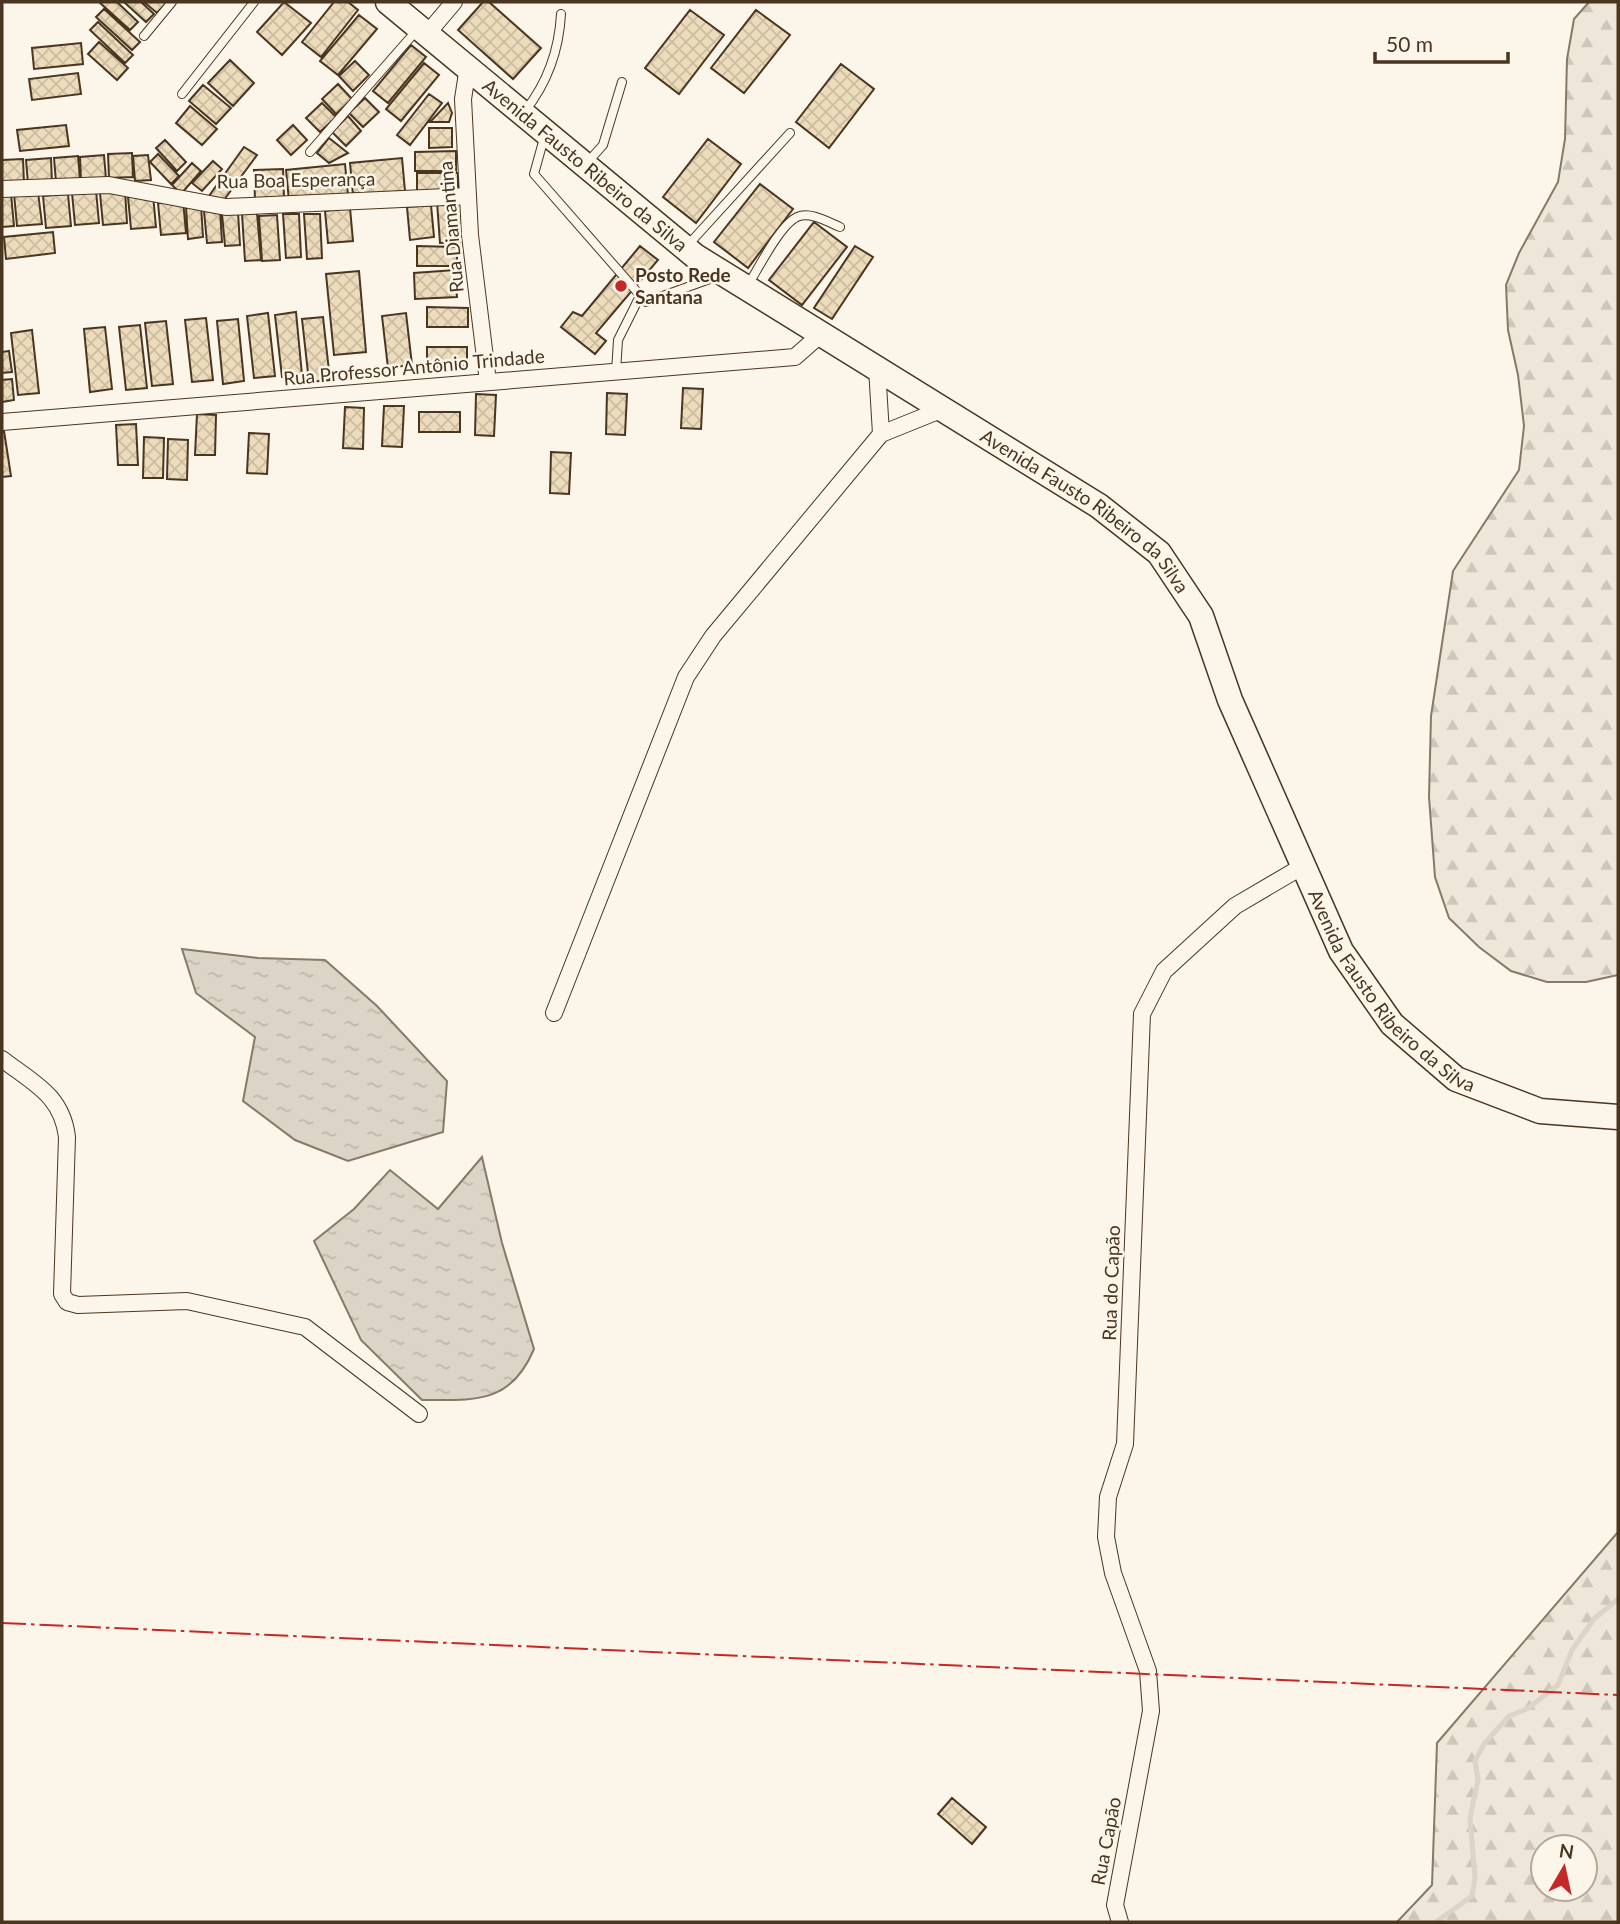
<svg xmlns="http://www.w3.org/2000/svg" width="1620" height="1924" viewBox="0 0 1620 1924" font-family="Lato,sans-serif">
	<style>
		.forest { fill: url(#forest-firs); stroke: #887966; stroke-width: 2; fill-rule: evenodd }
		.water { fill: url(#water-ripples); stroke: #887966; stroke-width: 2 }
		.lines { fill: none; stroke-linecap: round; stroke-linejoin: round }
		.stream { stroke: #dcd4c6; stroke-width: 5 }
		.building { fill: url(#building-cross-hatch); stroke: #4a3520; stroke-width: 2 }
		.service-casing { stroke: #4a3520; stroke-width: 10 }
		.minor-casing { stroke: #4a3520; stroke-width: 18 }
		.primary-casing { stroke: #4a3520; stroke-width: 27 }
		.service { stroke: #fbf6e9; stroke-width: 8 }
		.minor { stroke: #fbf6e9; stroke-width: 16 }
		.primary { stroke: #fbf6e9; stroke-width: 24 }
		.power { stroke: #c62828; stroke-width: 2; stroke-dasharray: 24 5 3.5 5; stroke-linecap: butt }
		.poi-dot { fill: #c62828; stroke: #fbf6e9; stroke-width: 2.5 }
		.labels { text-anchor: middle; stroke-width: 5; stroke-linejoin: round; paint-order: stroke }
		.street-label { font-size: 19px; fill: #4a3520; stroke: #fbf6e9 }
		.poi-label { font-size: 19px; font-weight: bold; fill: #4a3520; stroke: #fbf6e9; text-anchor: start }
	</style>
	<defs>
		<pattern id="forest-firs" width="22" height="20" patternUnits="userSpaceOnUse" patternTransform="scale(1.75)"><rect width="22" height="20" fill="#ede6d9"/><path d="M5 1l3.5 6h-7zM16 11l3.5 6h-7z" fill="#cdc6ba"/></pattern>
		<pattern id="water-ripples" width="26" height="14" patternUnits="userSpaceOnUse" patternTransform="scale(1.75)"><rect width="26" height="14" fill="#dcd4c6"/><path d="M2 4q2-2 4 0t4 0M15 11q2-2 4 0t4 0" fill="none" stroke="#beb7aa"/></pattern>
		<pattern id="building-cross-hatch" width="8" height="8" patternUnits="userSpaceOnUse" patternTransform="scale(1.75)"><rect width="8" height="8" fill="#ecdcbc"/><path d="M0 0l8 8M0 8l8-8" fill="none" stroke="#ccbda1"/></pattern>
	</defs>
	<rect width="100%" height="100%" fill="#fbf6e9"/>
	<path class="forest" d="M1589 2H1618V975L1586 982H1547L1511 971 1479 947 1449 918 1435 877 1429 797 1431 716 1453 571 1519 470 1524 426 1518 375 1508 330 1506 285 1519 253 1558 182 1565 139 1567 59 1574 19Z
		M1618 1532V1922H1397L1432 1885 1437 1743ZM1543 1847H1585V1889H1543Z"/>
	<path class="water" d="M182 949 258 958 325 960 377 1006 447 1081 443 1132 348 1161 295 1140 243 1101 255 1037 196 993Z
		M482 1157 502 1243 534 1349C511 1404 476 1400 422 1400L361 1340 314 1241 354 1209 390 1170 438 1209Z"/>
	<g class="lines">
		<path class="stream" d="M1436 1922 1472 1896 1475 1878 1470 1818 1478 1780 1475 1761 1484 1744 1509 1716 1527 1709 1558 1685 1572 1650 1594 1619 1618 1599"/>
	</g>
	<path class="building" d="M99 2H117L138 22 130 30Z
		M124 2H141L154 14 146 22Z
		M144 2H168L157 13Z
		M284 2 311 23 282 55 257 32Z
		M334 2H348L358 10 321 57 302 42Z
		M483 2H489L541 48 513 79 458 30Z
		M104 9 140 42 132 50 96 17Z
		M690 10 724 35 679 94 645 68Z
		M756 10 790 35 744 93 711 68Z
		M359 15 377 29 338 75 320 61Z
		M98 22 133 55 125 63 90 30Z
		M99 42 128 68 117 80 88 54Z
		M81 43 83 64 34 69 32 48Z
		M411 45 426 57 388 103 373 91Z
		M230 60 254 83 233 106 208 83Z
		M355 61 369 75 353 91 339 76Z
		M424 63 439 75 401 121 386 109Z
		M841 64 874 89 829 148 796 122Z
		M78 73 81 94 32 100 29 79Z
		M338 84 352 99 336 114 322 99Z
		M203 85 231 108 216 124 189 101Z
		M429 94 442 103 410 145 397 135Z
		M365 98 379 112 363 127 349 113Z
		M322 103 336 117 320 132 306 118Z
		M448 103 452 113 449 122H430Z
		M190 106 217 129 202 145 176 123Z
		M348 116 361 131 346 146 332 132Z
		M66 125 69 146 20 151 17 130Z
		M293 125 307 140 291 155 277 140Z
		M429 128H452V147L429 148Z
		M329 138 348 153 329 163 317 153Z
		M708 139 741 164 696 223 663 197Z
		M165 140 186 162 177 171 156 148Z
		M244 147 257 155 221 204 209 196Z
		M456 151V171H415V152Z
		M132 153 133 177 109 178 108 154Z
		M158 154 179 176 171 184 150 162Z
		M104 155 106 179 81 181 80 157Z
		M148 155 151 180 135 181 133 156Z
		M78 156 80 180 56 182 54 158Z
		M51 158 52 183 28 184 26 160Z
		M402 158 405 191 353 195 350 163Z
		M23 159 24 183 2 184V160Z
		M213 161 222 169 202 191 192 183Z
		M192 163 201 171 181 194 172 185Z
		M345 164 348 195 289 201 286 170Z
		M283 169 284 198 255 200 254 170Z
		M417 173H458V193H417Z
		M760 184 793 209 748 268 714 242Z
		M96 190 99 223 75 225 72 193Z
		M125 190 127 223 103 225 100 193Z
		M38 192 42 224 17 226 14 194Z
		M11 194 14 226 2 227V195Z
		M68 194 71 226 46 228 43 196Z
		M153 195 156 227 131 229 128 197Z
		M183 200 186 233 161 235 158 203Z
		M457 201 460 242 440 243 437 202Z
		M201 205 203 237 188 239 186 207Z
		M431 205 434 237 410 240 407 207Z
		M350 208 353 241 328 243 325 211Z
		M220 210 222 242 207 243 204 211Z
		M238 212 240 245 225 246 222 214Z
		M257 213 261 260 245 261 242 214Z
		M283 214H299L301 257 286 258Z
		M304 214H320L322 258 307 259Z
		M277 215 280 260 262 261 259 216Z
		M814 222 847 247 802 305 769 280Z
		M53 232 55 253 6 259 4 237Z
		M417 246 457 247V266H417Z
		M640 246 658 260 596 333 606 341 595 354 561 327 573 312 582 316Z
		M855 246 873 257 832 319 814 308Z
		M455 270 457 297 415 299 414 273Z
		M359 271 366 352 334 355 326 274Z
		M427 307 468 308V327H427Z
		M296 312 302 375 282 377 275 315Z
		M268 313 275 376 254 378 247 316Z
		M406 313 412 365 388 368 382 316Z
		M323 317 330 380 309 382 302 319Z
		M206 318 213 380 192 382 185 320Z
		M238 319 244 381 223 384 217 321Z
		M166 321 173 384 152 386 145 323Z
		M140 325 147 388 126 390 119 327Z
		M105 327 112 389 90 392 84 329Z
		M32 330 39 393 18 395 11 333Z
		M427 347H467V366L427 367Z
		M9 351 12 372 2 373V352Z
		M12 379 14 400 2 402V380Z
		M683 388 703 389 701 429 681 428Z
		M607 393 627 394 625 435 606 434Z
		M476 394 496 395 494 436 475 435Z
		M384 406H404L402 447 382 446Z
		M345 407 364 408 363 449 343 448Z
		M419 412H460V432H419Z
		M197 414 216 415 215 455H195Z
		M136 424 138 465H118L116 425Z
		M4 431 11 476 2 477V432Z
		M249 433 269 434 267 474 247 473Z
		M144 437 164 438 163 478H143Z
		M168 439 188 440 187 480 167 479Z
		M551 452 571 453 569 494 550 493Z
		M952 1798 986 1827 972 1844 938 1814Z"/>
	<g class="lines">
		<g class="service-casing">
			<path id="service" d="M144 36 172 2
				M182 94 254 2
				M525 111C548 82 559 51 561 14
				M544 138 534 174 646 302 718 276
				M310 152 417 30
				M586 164 603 145 622 82
				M688 245 790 133
				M748 285C758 269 780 225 797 217 810 211 828 222 840 227
				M616 372 618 340 640 296"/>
		</g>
		<g class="minor-casing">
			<path id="minor" d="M427 34 454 2
				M468 67 463 99 470 235 488 382
				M2 189 109 185 226 207 468 196
				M877 368 881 434
				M2 422 795 357 821 334
				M554 1013 686 677 713 636 881 434 943 409
				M2 1059C33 1083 62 1095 67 1137L62 1294 67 1302 78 1305 187 1301 305 1327 419 1414
				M1120 1922 1115 1905 1151 1711 1148 1671 1113 1573 1106 1537 1108 1497 1125 1444 1142 1014 1164 971 1235 906 1303 866"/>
		</g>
		<g class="primary-casing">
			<g id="primary">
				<path id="s1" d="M388 2 695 256 1099 506 1159 553 1201 616 1230 700 1341 951 1392 1024 1456 1079 1540 1111 1618 1117"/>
			</g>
		</g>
		<use href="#service" class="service"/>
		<use href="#minor" class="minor"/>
		<use href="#primary" class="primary"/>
		<path class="power" d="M2 1623 1618 1695"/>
	</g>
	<circle class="poi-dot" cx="621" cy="286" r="7"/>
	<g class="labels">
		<g class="street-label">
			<text dy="7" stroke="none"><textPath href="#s1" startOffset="256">Avenida Fausto Ribeiro da Silva</textPath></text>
			<text transform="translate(296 180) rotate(-1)" y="7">Rua Boa Esperança</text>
			<text transform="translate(451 227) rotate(-95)" y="7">Rua Diamantina</text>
			<text transform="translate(414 367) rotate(-5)" y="7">Rua Professor Antônio Trindade</text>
			<text dy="7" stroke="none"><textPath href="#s1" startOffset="866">Avenida Fausto Ribeiro da Silva</textPath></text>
			<text dy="7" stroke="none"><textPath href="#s1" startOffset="1452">Avenida Fausto Ribeiro da Silva</textPath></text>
			<text transform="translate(1111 1283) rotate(-88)" y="7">Rua do Capão</text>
			<text transform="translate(1106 1841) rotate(-79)" y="7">Rua Capão</text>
		</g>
		<g class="poi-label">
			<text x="635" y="282">Posto Rede<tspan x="635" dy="22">Santana</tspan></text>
		</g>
	</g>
	<rect width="1620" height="1924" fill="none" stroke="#4a3520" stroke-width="7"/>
	<g transform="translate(1564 1868) rotate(9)"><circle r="33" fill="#fbf6e9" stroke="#b4a999" stroke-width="2"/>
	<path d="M0-5L12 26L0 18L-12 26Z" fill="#c62828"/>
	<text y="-10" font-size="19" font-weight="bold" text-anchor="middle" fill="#4a3520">N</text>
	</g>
	<path d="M1375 52v10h133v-10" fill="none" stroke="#4a3520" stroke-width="3.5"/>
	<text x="1386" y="52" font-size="21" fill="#4a3520" stroke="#fbf6e9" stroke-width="5" paint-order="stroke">50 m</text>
</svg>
